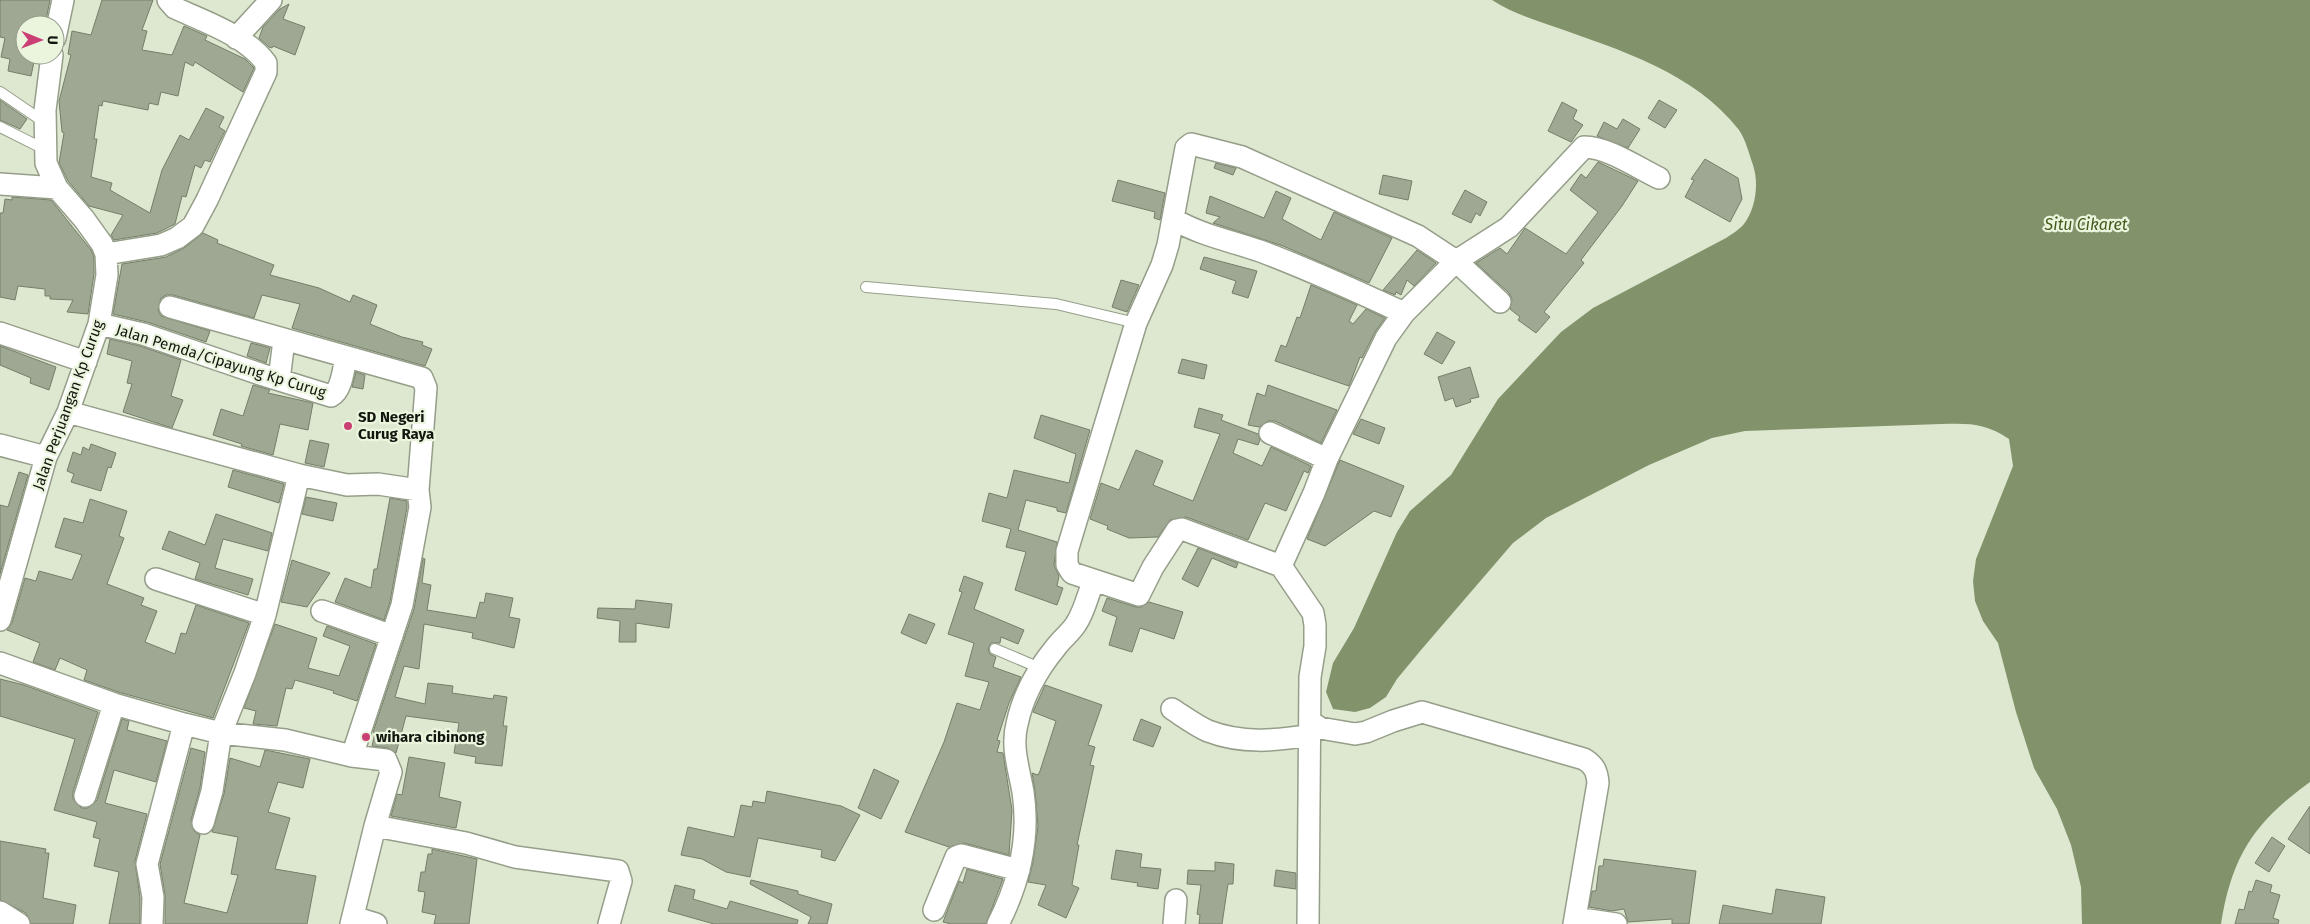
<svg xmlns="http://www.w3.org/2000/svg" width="2310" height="924" viewBox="0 0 2310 924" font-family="'Fira Sans',sans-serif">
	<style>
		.water { fill: #82936b }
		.building { fill: #9fa893; stroke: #747e69 }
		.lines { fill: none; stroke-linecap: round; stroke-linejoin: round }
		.service-casing { stroke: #959e89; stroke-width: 12 }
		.minor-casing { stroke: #959e89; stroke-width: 24 }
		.service { stroke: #fff; stroke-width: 10 }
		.minor { stroke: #fff; stroke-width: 21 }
		.poi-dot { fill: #ca3f74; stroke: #ebf5de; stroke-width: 2 }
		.labels { text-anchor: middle; stroke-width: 4.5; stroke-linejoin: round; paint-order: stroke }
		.street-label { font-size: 15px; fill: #13160f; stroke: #ebf5de }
		.poi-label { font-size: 15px; font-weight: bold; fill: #13160f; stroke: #ebf5de; text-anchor: start }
		.water-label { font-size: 16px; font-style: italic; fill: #435a1c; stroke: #ebf5de }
	</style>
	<rect width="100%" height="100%" fill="#dee8d1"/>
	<path class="water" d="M1492 0H2310V782C2255 822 2232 855 2221 924H2082L2081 887 2071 845 2057 809 2034 768 2016 712 1998 643 1983 621 1975 601 1973 581 1976 559 2013 466 2009 439C1986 423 1969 423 1941 424L1745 431 1712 438 1649 465 1546 518 1513 543 1421 650 1397 679 1386 697 1370 708 1355 712 1333 709 1326 692 1333 663 1354 628 1397 532 1410 511 1451 475 1498 399 1561 332 1593 308 1726 238C1732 234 1740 229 1744 224 1756 208 1759 183 1753 165 1749 154 1746 140 1739 130 1695 73 1620 50 1555 27 1532 19 1512 13 1492 0Z"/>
	<path class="building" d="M0 0H50L45 25H25V55H32L31 61 34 62 31 76 8 71 10 59 1 57 5 38 0 37Z
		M102 0H153L142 30 147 31 142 50 172 55 184 26 207 36 205 40 245 59 254 68 243 92 195 62 193 66 185 62 178 96 161 92 158 105 149 103 148 110 103 101 102 106 99 105 94 139H97L91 177 112 183 110 190 150 213 162 170 180 135 189 140 206 108 224 117 219 127 225 131 218 145 210 162 205 160 201 168 195 165 186 197 182 196 175 224 157 233 114 240 111 235 123 215 89 206 68 181 59 163 64 133 62 132 59 101 71 55 68 54 72 31 91 35Z
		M289 4 283 19 305 27 295 55 273 46 272 48 269 47 259 38 263 27 280 9Z
		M0 100 27 119 20 129 0 120Z
		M1659 100 1677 110 1665 128 1648 118Z
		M1562 102 1577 110 1573 119 1583 125 1571 142 1548 131Z
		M1623 119 1640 129 1628 148 1597 136 1604 122 1617 129Z
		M1705 159 1738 178 1742 199 1730 222 1685 197 1694 180 1691 179Z
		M1598 162 1638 181 1622 206 1581 260 1584 263 1544 312 1550 317 1536 333 1518 320 1520 317 1510 309 1512 299 1509 293 1476 263 1500 248 1507 254 1525 228 1566 254 1598 212 1570 190 1581 174 1586 178Z
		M1216 163 1236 168 1233 175 1214 168Z
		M1383 175 1412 181 1408 200 1379 194Z
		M1118 180 1165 193 1160 220 1154 218 1155 212 1112 201Z
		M1465 190 1487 202 1480 216 1476 213 1471 223 1452 214Z
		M1276 191 1291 198 1282 219 1321 240 1334 212 1392 238 1369 283 1283 246 1213 223 1220 217 1206 213 1210 196 1264 218Z
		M12 197 51 200 91 250 94 257V274L88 314 67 312 73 300 50 299V296H45V289L18 286 15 300 0 297V213H3L5 199 12 200Z
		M203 233 218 240 217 243 274 265 270 275 319 288 350 302 353 295 377 305 370 324 402 337 423 342 422 345 432 349 425 366 292 328 300 304 262 295 254 318 173 295H166L161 298 158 310 161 316 210 331 206 342 147 322 113 314 122 264 166 257 184 248Z
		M1417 250 1436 263 1414 286 1407 280 1401 295 1396 292 1395 295 1383 290Z
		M1204 257 1257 271 1248 298 1232 293 1236 281 1200 269Z
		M1121 280 1139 285 1127 312 1112 307Z
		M1311 285 1357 305 1349 321 1353 324 1366 309 1385 318 1375 332 1362 358 1360 357 1349 386 1275 361 1281 345 1286 347 1297 317 1300 318Z
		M1437 332 1455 342 1442 364 1424 354Z
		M110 339 140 346 181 360 171 396 183 400 172 428 123 412 132 384 127 383 132 361 107 354Z
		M251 343 270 348 266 363 247 356Z
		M0 346 56 367 49 390 30 383 31 378 0 365Z
		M1182 359 1207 365 1204 379 1178 373Z
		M1470 367 1479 397 1470 399 1471 402 1456 407 1453 398 1445 401 1438 377Z
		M356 372 365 375 363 389 352 387Z
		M253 385 270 390 268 393 313 403 308 430 280 424 273 455 241 446 242 444 213 435 221 409 243 416Z
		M1268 385 1337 410 1321 443 1275 421H1268L1259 427 1248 425 1257 393 1265 396Z
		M1199 408 1223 415 1221 420 1258 434 1260 440 1258 445 1238 439 1233 453 1262 466 1271 447 1311 466 1308 473 1304 471 1286 511 1265 503 1248 540 1186 517 1170 520 1158 537 1129 538 1107 529 1108 526 1090 519 1101 483 1119 490 1136 450 1163 461 1153 485 1193 501 1220 434 1194 427Z
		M1041 415 1090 430 1066 513 1057 511V508L1026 500 1018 530 1057 542 1054 565 1059 576 1057 586 1063 588 1057 605 1015 590 1026 552 1006 547 1011 529 982 521 989 493 1007 498 1014 470 1069 483 1076 454 1034 438Z
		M1361 419 1385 428 1379 444 1353 434Z
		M310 440 329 444 324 467 305 463Z
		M91 444 116 453 111 468 108 467 101 491 71 482 74 474 67 471 73 452 81 455 83 447 89 450Z
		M1340 460 1404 486 1391 517 1374 511 1325 546 1307 539Z
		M233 470 284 484 279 503 228 487Z
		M19 472 28 475 0 574V505L8 507Z
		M306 497 337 503 333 521 302 514Z
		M390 498 407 501V507L390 602 384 620 335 602 345 578 371 588 374 569H377Z
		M90 499 127 511 119 536 124 538 107 584 144 598 141 605 157 611 145 642 175 654 181 633 186 634 196 605 249 623 213 718 118 692 84 680 87 670 60 658 55 670 33 662 40 643 7 630 12 623 25 578 36 581 39 571 72 580 82 555 55 547 64 518 83 523Z
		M216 514 272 533 268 551 223 539 215 568 253 579 248 595 195 579 200 563 162 549 169 531 205 545Z
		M1198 548 1238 563 1236 568 1212 558 1198 587 1182 579Z
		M423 558 425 559 422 583 431 585 427 610 476 618 480 602 484 603 486 593 513 598 509 617 520 619 514 648 472 638 473 633 424 624 419 669 404 666 395 697 425 704 428 683 453 686 452 693 493 699 494 695 507 697 503 726H507L502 766 475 763 476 757 454 753 459 723 406 716 396 753 388 748 372 746 375 733 373 732 414 609Z
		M292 560 330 573 307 607 281 602Z
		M964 576 983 583 974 609 1024 630 1018 644 1001 637 1000 643H991L988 649 990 654 996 657 993 667 1021 677 1009 703 997 740 1000 741 997 752 1003 753 1012 810 1009 855 964 843 949 847 905 832 944 742 957 703 980 710 989 682 965 676 974 643 948 634 962 592 959 591Z
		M1107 598 1136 607H1141L1149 602 1183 612 1174 639 1140 628 1132 652 1109 645 1117 617 1102 611Z
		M636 600 672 604 669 628 636 623V642H619L620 621 597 618 598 608 635 609Z
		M909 614 935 624 926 644 901 633Z
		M275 624 317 638 308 668 339 676 350 646 323 636 327 626 376 644 357 701 333 693 334 691 295 680 292 689 286 688 277 726 253 724 256 711 244 708Z
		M0 679 24 685 98 712 73 792V799L81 808H88L97 800 122 719 129 721 127 730 167 741 156 782 114 770 105 803 147 814 135 861 140 898V924H109L119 872 94 866 100 839 93 837 97 822 54 810 75 739 0 716Z
		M1045 685 1102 705 1088 745 1095 747 1090 765 1094 766 1077 845H1079L1072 885 1079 888 1066 918 1038 905 1046 885 1028 882 1033 862 1038 826 1035 791 1032 773 1038 775 1040 771 1056 721 1033 712Z
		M1141 719 1161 727 1153 747 1133 740Z
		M191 748 205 752 200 788 191 820 194 831 200 835 184 903 227 913 238 875 231 874 238 837 212 832 224 794 230 758 260 767 265 750 310 759 303 788 278 782 268 812 290 818 275 869 316 876 307 924H165V895L160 864Z
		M409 757 445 763 439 797 461 802 456 828 391 816 397 794 402 795Z
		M874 769 899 781 881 819 858 808Z
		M767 791 841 806 860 815 835 861 821 857 822 850 758 838 750 877 726 872 702 859 681 855 688 827 734 837 741 805 752 807 753 801 765 803Z
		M2310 806V854L2288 839Z
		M2272 837 2285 846 2269 872 2255 863Z
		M0 841 46 849 45 853H49L43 898 76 905 73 924H31L26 913 0 900Z
		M432 849 477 859 469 924H434L436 915 422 912 425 892 418 891 421 872H425L428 854H432Z
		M1116 850 1142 854 1140 867 1161 869 1158 889 1137 886 1138 883 1111 879Z
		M1604 859 1696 871 1689 924H1672V919L1628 922 1624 909 1612 911 1589 907 1592 891H1596L1599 866H1603Z
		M1215 862 1234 864 1233 884H1228L1222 924H1199L1200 915 1197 914 1201 885 1187 884 1188 870 1215 871Z
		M967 869 1003 879 986 924H951L943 922 959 881 963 883Z
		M1276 870 1296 873V889L1274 886Z
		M751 880 798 891V894L832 904 827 924H808L811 917 750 884Z
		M2256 880 2272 885 2270 892 2280 895 2273 918 2279 920 2278 924H2235L2239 909 2244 910 2249 891 2252 892Z
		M675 885 695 890 693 899 727 909 730 901 798 920 797 924H714L668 911Z
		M1776 889 1825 897 1821 924H1719L1723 905 1772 914Z"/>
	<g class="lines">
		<g class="service-casing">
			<path id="service" d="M0 92 44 122
				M0 127 44 149
				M866 287 1056 304 1136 323
				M995 649 1040 668"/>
		</g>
		<g class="minor-casing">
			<path id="minor" d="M55 38 63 0
				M236 38 271 0
				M0 184 57 188
				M1175 220C1201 235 1231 241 1260 251 1309 269 1356 291 1404 313
				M106 254 161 245 177 238 193 226 207 200 266 72V63C245 35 205 22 175 8L168 0
				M170 307 422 378 426 388 418 490
				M99 324 143 334 260 374 331 396C342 390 343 370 346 358
				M0 333 86 362
				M279 380 284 340
				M68 412 299 475 347 485 378 484 418 490 420 507 402 605 352 756
				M1270 433 1327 459
				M0 445 46 457
				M1281 566 1314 493 1327 459 1386 338 1404 313 1456 261 1509 227 1584 147C1608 147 1638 168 1659 178
				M156 579 265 615
				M322 611 392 636
				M0 620 46 457 68 412 99 324 107 275 106 254 102 244 84 219 57 188 46 163 45 110 52 55
				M0 663 114 704 184 724 221 733 285 740 352 756 386 760 391 772 375 826 351 924
				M1172 709C1183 716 1195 725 1208 731 1242 744 1275 741 1310 735
				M1310 721 1320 728 1355 734 1366 732 1393 721 1422 712 1584 759C1594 765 1597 771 1598 783L1574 924
				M85 796 114 704
				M203 823 212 791 221 733 245 673 265 615 299 475
				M375 826 466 843 515 857 618 871 621 881 609 924
				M934 910 956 857 961 855 1019 870
				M0 912 19 924
				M353 917 376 924
				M1575 918 1616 924
				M152 924 153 897 147 864 184 724
				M998 924C1019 883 1030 838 1023 792 1019 769 1011 747 1017 724 1023 695 1037 670 1056 647 1062 639 1071 632 1076 624 1084 612 1088 595 1093 582
				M1174 924 1176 900
				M1308 924 1310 677 1315 646V625L1313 613 1281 566 1182 529 1177 530 1153 567 1139 595 1072 573 1067 565V551L1136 323 1162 265 1168 245 1186 148 1191 144 1242 157 1418 236 1456 261 1500 302"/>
		</g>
		<use href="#service" class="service"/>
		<use href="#minor" class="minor"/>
	</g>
	<g class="poi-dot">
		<circle cx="348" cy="426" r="5"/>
		<circle cx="366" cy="737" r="5"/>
	</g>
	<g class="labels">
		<g class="street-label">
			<text transform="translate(221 361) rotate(17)" y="5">Jalan Pemda/Cipayung Kp Curug</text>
			<text transform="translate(68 405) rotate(-70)" y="5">Jalan Perjuangan Kp Curug</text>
		</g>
		<g class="poi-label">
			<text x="358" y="422">SD Negeri<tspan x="358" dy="17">Curug Raya</tspan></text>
			<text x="376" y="742">wihara cibinong</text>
		</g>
		<g class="water-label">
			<text x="2086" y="230">Situ Cikaret</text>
		</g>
	</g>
	<g transform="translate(40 40) rotate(91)"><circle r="24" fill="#ebf5de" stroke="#959c8b"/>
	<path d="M0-4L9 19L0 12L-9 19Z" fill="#ca3f74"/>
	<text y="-8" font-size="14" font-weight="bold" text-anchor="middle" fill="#13160f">U</text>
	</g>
</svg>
